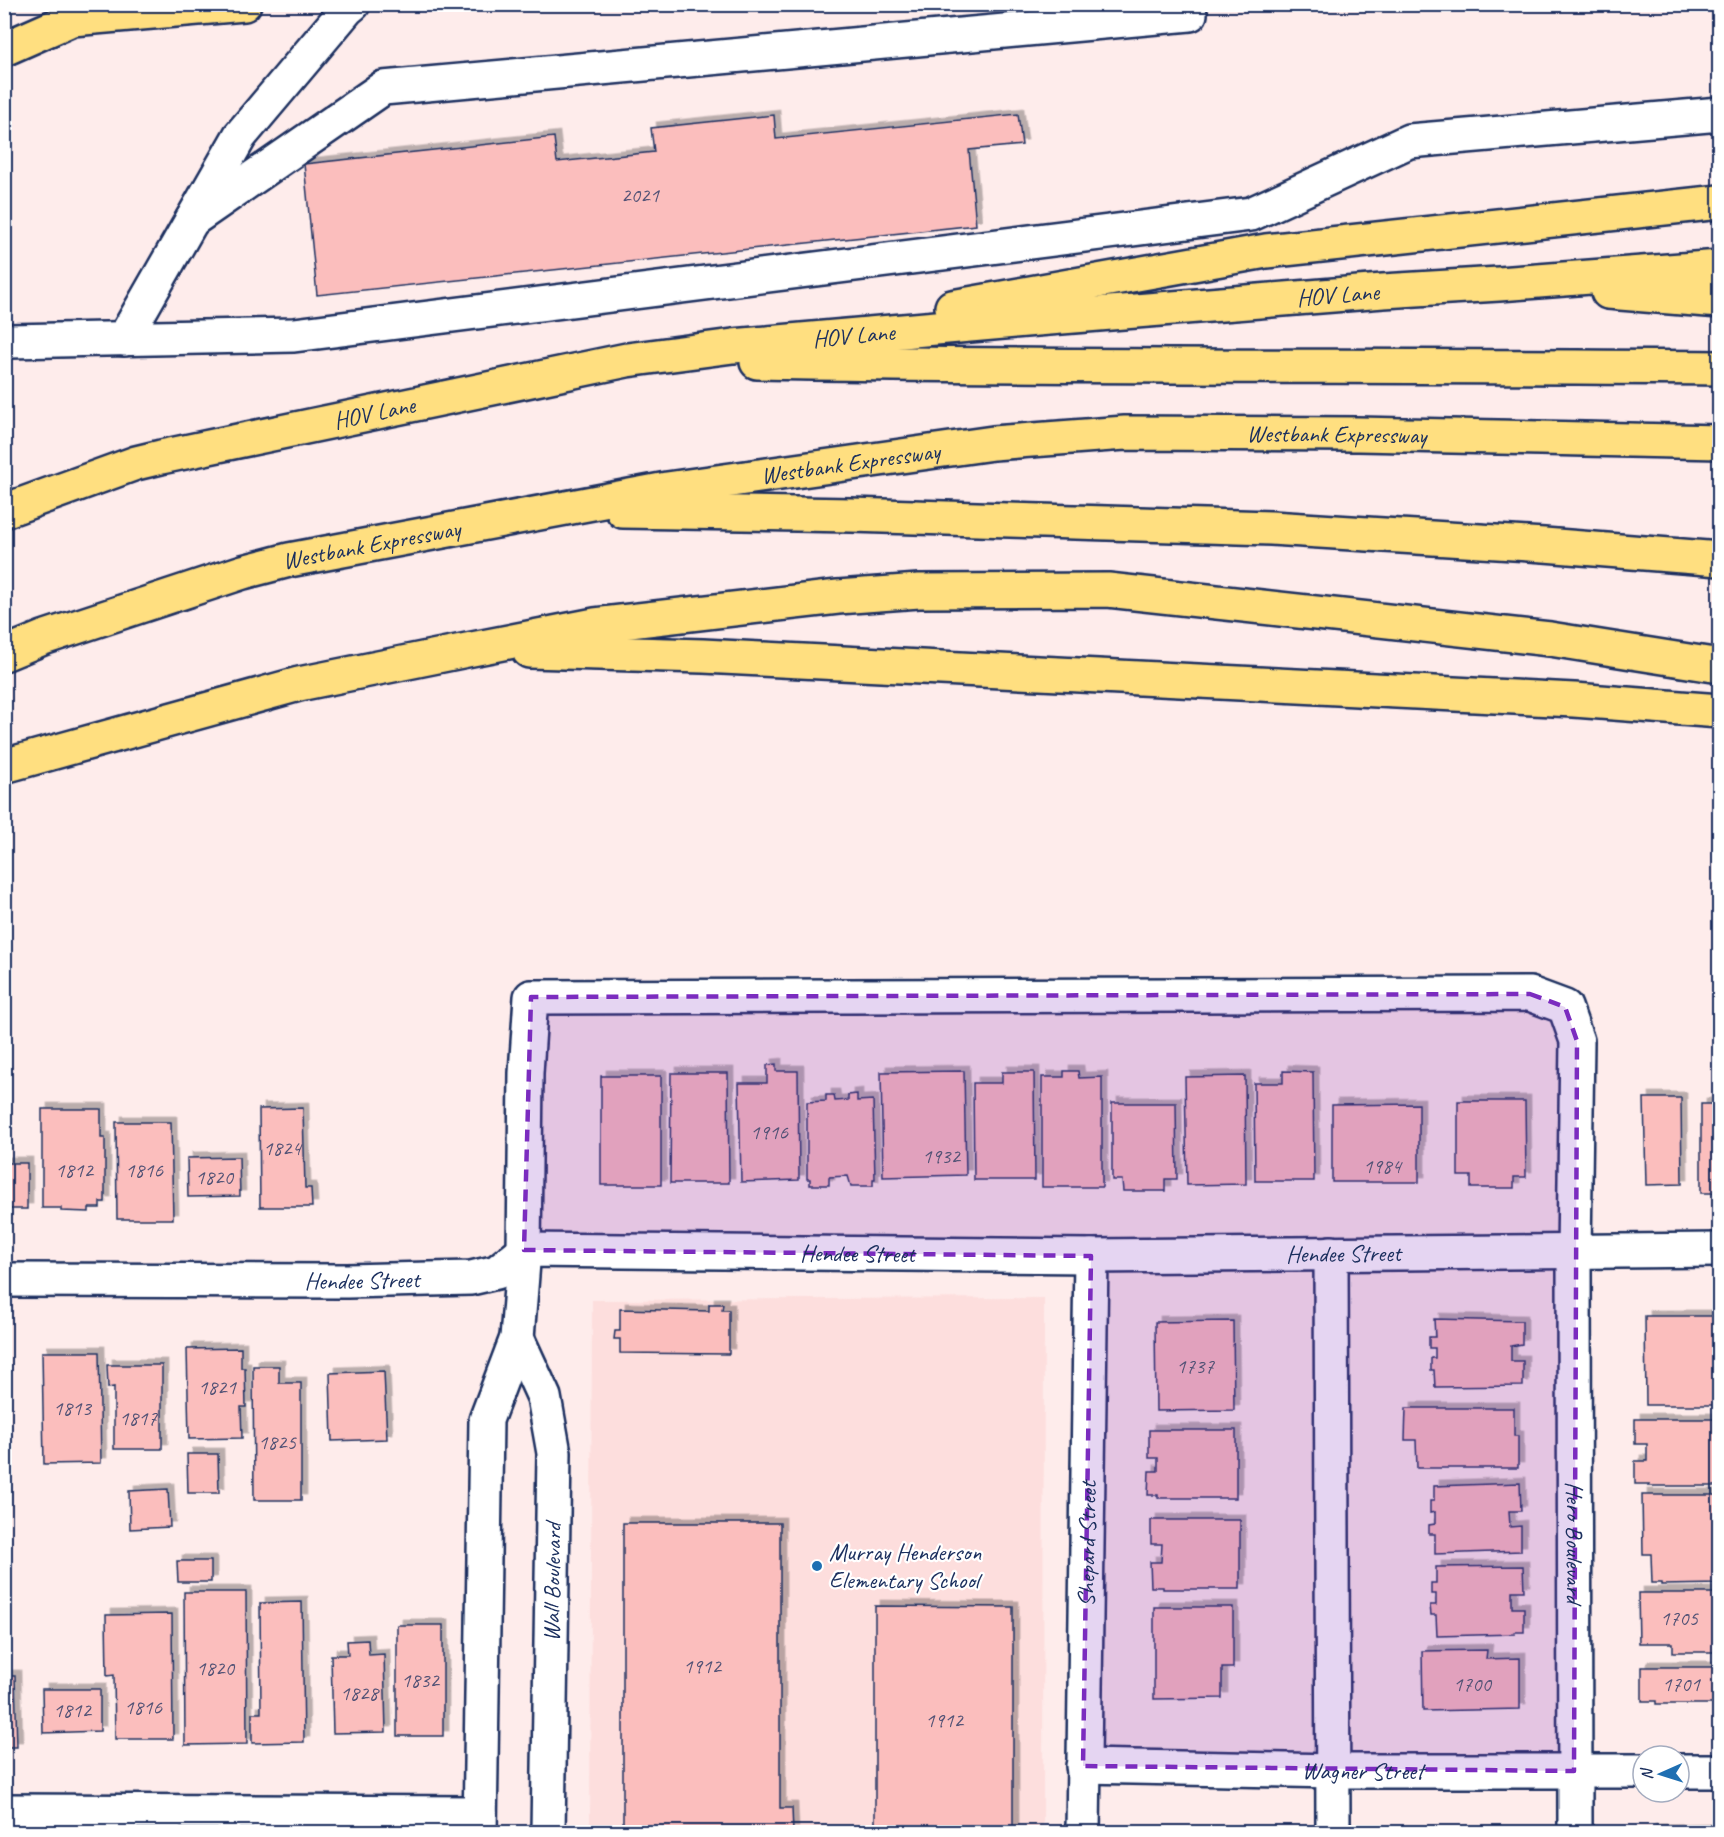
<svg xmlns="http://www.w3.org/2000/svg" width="1724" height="1837" viewBox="0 0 1724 1837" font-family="Caveat,sans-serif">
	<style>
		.built { fill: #fddedd }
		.building { fill: #fbbebd; stroke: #1b2f5e; stroke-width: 1.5; filter: url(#shadow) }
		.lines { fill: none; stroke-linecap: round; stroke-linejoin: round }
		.minor-casing { stroke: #1b2f5e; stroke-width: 38 }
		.highway-casing { stroke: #1b2f5e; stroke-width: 38 }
		.minor { stroke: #fff; stroke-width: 33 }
		.highway { stroke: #ffdf80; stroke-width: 33 }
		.marked { fill: #7b2cbf; fill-opacity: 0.2; stroke: #7b2cbf; stroke-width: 4.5; stroke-dasharray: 12 8; stroke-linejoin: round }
		.poi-dot { fill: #1f6fb2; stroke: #fff; stroke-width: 2 }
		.labels { text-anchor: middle; stroke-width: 4.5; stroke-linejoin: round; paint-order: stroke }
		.number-label { font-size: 21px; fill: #535376 }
		.street-label { font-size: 24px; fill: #1b2f5e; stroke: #fff }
		.poi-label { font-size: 24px; fill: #1b2f5e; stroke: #fff; text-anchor: start }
	</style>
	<defs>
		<filter id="shadow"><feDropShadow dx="5.5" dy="-5.5" stdDeviation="0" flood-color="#0004"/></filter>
	</defs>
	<rect width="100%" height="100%" fill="#feeceb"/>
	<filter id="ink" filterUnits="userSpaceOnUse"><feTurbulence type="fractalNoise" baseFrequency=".0167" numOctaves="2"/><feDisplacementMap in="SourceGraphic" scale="12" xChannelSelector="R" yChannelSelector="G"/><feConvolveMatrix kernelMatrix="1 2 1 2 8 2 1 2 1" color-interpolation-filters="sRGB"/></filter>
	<g filter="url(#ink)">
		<path class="built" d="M1044 1298 1043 1832H590L592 1300Z"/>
		<path class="building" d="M1018 114 1022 145 969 150 976 225 317 295 304 164 554 137 557 162 654 152 651 128 774 115 776 139Z
			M776 1064V1071H798L799 1180 741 1182 739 1083H767V1065Z
			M964 1071 966 1175 883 1177 881 1072Z
			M1064 1071H1078L1079 1078 1102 1077V1187H1042V1077H1064Z
			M1283 1071 1313 1072 1314 1181H1255L1254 1083H1283Z
			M1002 1072H1034L1035 1180H974L973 1083H1002Z
			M671 1073H728L729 1183H670Z
			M601 1076H661V1185H601Z
			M1245 1076 1246 1184 1187 1185 1185 1077Z
			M857 1094V1101L873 1100 875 1179H873V1186H851L848 1176 829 1177V1185H810V1179H807V1102L826 1101V1095H834L835 1101 848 1100V1095Z
			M1644 1098H1681L1682 1184 1646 1185Z
			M1458 1101H1525L1526 1177H1514V1188H1471V1176H1458Z
			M1112 1103H1176L1177 1179H1165V1191H1123L1122 1180H1112Z
			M1419 1104V1182H1332V1105Z
			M1701 1104H1720V1193H1701Z
			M303 1108 305 1188H311L312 1207H260L259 1109Z
			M42 1109H101V1138H105V1202H100V1208H89V1212L61 1211V1208H42Z
			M116 1122H171L173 1219H117Z
			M239 1157 240 1196 188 1197 187 1158Z
			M4 1163H27V1209H4Z
			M709 1304H723L722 1310H729V1354L620 1353V1339H614L615 1331H620V1309L709 1311Z
			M1645 1316H1716V1345H1720V1405H1646Z
			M1434 1319 1522 1321V1344L1511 1346V1361H1523V1386L1435 1387 1434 1370H1431V1358H1435V1348H1429V1337H1435Z
			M1233 1321 1234 1410 1156 1411 1155 1322Z
			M241 1348V1368H245L246 1407H241L242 1438 189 1439 187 1349Z
			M42 1352H99L101 1463 44 1464Z
			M107 1365H162V1449H114V1387L108 1388Z
			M253 1366H279V1383H301V1500H254Z
			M384 1371 387 1439 332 1441 330 1373Z
			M1406 1408H1514V1436H1518V1468H1417L1416 1440H1405Z
			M1635 1419H1720V1486H1648L1649 1484H1635V1461H1647V1444H1635Z
			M1149 1430H1236V1498H1158V1495H1148L1149 1471H1158V1458H1149Z
			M187 1454H218L219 1493H188Z
			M1520 1483 1521 1511H1509L1510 1527 1521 1526V1551L1435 1554V1534H1429V1525L1435 1524V1512L1430 1513V1501H1434V1486Z
			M168 1489 170 1527 130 1529 129 1491Z
			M1642 1495H1720V1584L1661 1585V1583H1652L1651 1554H1643Z
			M1151 1520H1240V1589H1163V1587H1151L1150 1562H1161L1162 1544H1151Z
			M623 1523H780V1808H792L793 1832H623Z
			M177 1561H211V1582H178Z
			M1523 1566 1524 1591H1512V1608H1524V1632H1514L1515 1634 1437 1636 1436 1615H1431L1430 1605H1436V1594H1431V1583H1436V1567Z
			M184 1592H246L247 1744 185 1745Z
			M1638 1593H1720V1652H1673V1643H1639Z
			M302 1602 304 1742 252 1743V1713H261L260 1603Z
			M875 1606 1013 1607V1832H875Z
			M1154 1607H1233V1668H1222V1698L1154 1699Z
			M172 1614 173 1739H115L114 1675 107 1676 106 1615Z
			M397 1625H443V1736H397Z
			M368 1640 369 1655 384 1654 386 1732 333 1733 331 1655H348L347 1641Z
			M1487 1650 1486 1659 1520 1658V1709L1423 1711 1422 1651Z
			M1642 1667H1720V1704H1656V1701H1642Z
			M4 1676H15L17 1747H4Z
			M42 1689H100V1731L43 1733Z
			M1720 1829V1832H1650V1830Z"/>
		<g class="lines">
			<g class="minor-casing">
				<g id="minor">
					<path d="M192 220 383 88 1190 14"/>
					<path d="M4 339 9 341 294 335 1251 214 1409 141 1720 114"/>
					<path d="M124 339 240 136 347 9 353 4"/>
					<path d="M1331 1253 1333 1832"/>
					<path id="s1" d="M4 1280 347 1281 471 1278 497 1272 524 1250 1091 1256 1720 1250"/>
					<path d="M517 1338 544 1397 554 1453 548 1832"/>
					<path id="s2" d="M1083 1766 1334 1771H1643"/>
					<path d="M1679 1771H1720"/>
					<path d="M4 1811 480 1813"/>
					<path id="s3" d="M480 1832 486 1420 517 1338 524 1250 526 1073 531 997 1530 994 1565 1007 1577 1041 1574 1251 1575 1832"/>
					<path id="s4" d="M1083 1832 1091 1256"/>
				</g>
			</g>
			<g class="highway-casing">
				<g id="highway">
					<path d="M4 49 72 19 244 4"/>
					<path d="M1608 292 1720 301"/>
					<path d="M952 307 1266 251 1720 202"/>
					<path d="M757 362C1078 368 1399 365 1720 368"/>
					<path id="s5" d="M4 511 136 463 161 457 627 360 733 346 1049 318 1383 291 1499 284 1720 267"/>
					<path d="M623 511 851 515 1271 528 1544 545 1720 559"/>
					<path d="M529 651 703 656 1574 700 1720 711"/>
					<path id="s6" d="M4 654 43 638 243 572 289 560 667 489 993 443 1125 433 1358 434 1720 442"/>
					<path d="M4 766 299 684 467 650 595 625 838 597 919 591 1108 590 1550 639 1720 666"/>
				</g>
			</g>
			<use href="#minor" class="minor"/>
			<use href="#highway" class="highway"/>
		</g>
	</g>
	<path class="marked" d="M1530 994 1565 1007 1577 1041 1574 1771 1083 1766 1091 1256 524 1250 531 997Z"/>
	<circle class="poi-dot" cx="817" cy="1566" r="6"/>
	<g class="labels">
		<g class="number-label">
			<text x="640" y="202">2021</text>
			<text x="769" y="1139">1916</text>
			<text x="282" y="1155">1824</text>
			<text x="941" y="1163">1932</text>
			<text x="1382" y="1173">1984</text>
			<text x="74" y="1177">1812</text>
			<text x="144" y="1177">1816</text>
			<text x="214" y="1184">1820</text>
			<text x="1195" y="1373">1737</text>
			<text x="217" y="1394">1821</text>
			<text x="72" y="1415">1813</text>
			<text x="138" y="1425">1817</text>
			<text x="277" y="1449">1825</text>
			<text x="1679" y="1625">1705</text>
			<text x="702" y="1673">1912</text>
			<text x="215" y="1675">1820</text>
			<text x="420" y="1687">1832</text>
			<text x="1472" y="1691">1700</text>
			<text x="1681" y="1691">1701</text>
			<text x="359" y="1700">1828</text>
			<text x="143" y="1714">1816</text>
			<text x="72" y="1717">1812</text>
			<text x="944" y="1727">1912</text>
		</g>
		<g class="street-label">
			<text dy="8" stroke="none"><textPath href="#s5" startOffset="1356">HOV Lane</textPath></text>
			<text dy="8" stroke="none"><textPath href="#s5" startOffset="870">HOV Lane</textPath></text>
			<text dy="8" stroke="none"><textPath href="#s5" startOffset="384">HOV Lane</textPath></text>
			<text dy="8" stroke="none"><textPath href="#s6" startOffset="1358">Westbank Expressway</textPath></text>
			<text dy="8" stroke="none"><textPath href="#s6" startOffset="870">Westbank Expressway</textPath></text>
			<text dy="8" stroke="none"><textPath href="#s6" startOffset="384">Westbank Expressway</textPath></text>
			<text dy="8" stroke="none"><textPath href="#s1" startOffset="862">Hendee Street</textPath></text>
			<text dy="8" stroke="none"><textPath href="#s1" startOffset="1348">Hendee Street</textPath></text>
			<text dy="8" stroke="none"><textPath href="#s1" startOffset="358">Hendee Street</textPath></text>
			<text dy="8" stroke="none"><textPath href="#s3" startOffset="2415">Hero Boulevard</textPath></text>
			<text dy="8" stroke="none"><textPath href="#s4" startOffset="288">Shepard Street</textPath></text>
			<text transform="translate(552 1582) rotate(-89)" y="8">Wall Boulevard</text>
			<text dy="8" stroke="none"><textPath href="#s2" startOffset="280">Wagner Street</textPath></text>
		</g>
		<g class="poi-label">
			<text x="829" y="1560">Murray Henderson<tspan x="829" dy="28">Elementary School</tspan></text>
		</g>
	</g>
	<rect width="1724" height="1837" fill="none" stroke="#fff" stroke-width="24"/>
	<rect x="12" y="12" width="1700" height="1813" fill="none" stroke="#1b2f5e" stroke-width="2" filter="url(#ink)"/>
	<g transform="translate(1661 1774) rotate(267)"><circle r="28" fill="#ffffff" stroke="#a4acbf" stroke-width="1.5"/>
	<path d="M0-4.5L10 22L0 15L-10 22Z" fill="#1f6fb2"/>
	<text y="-9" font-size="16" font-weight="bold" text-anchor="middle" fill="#1b2f5e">N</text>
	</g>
</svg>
